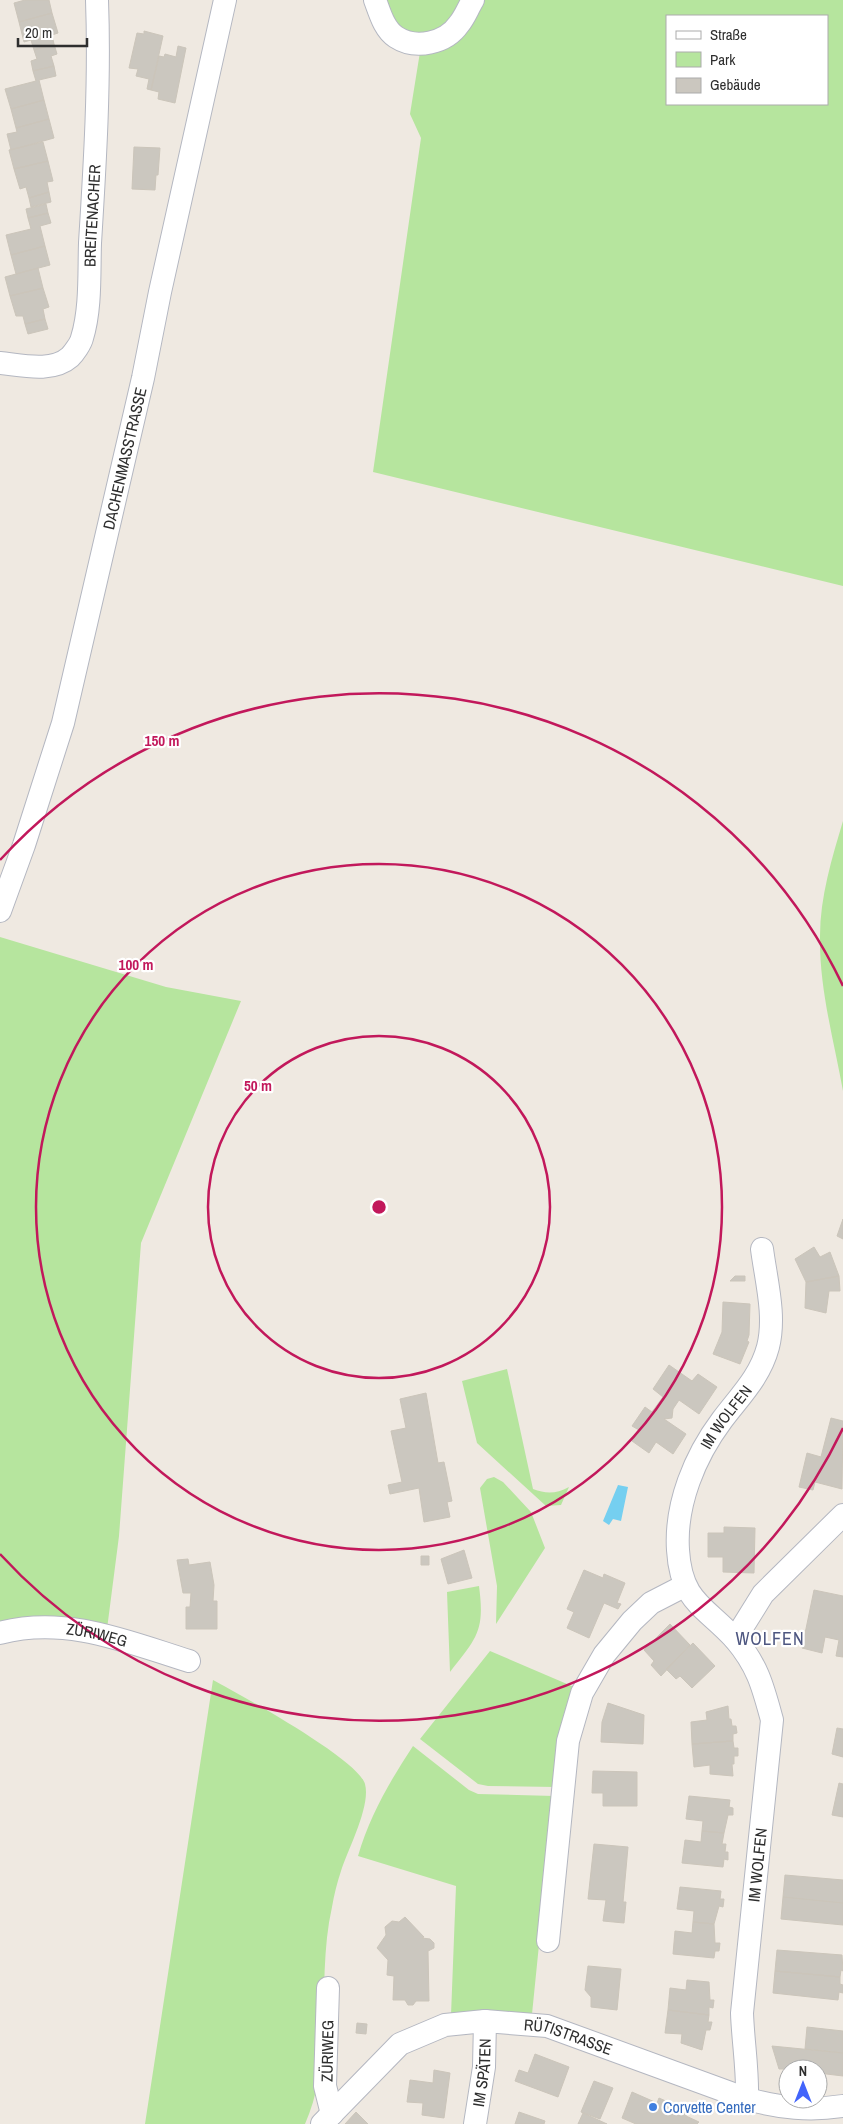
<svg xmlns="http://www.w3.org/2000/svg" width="843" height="2124" viewBox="0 0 843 2124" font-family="'Archivo Narrow',sans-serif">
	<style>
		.green { fill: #b6e59e; fill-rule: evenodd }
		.water { fill: #75cff0 }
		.building { fill: #cbc7bf; stroke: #cbc5ba }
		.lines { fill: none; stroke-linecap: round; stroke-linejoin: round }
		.minor-casing { stroke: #b4b7c1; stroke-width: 24 }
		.minor { stroke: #fff; stroke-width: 22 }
		.ring { fill: none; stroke: #c2185b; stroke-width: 2.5 }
		.shop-dot { fill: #3f7fe0; stroke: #fff; stroke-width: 2 }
		.labels { text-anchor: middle; stroke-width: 4.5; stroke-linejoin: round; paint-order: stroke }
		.street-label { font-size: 16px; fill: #2e2e2e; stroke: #fff }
		.shop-label { font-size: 16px; fill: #366cbe; stroke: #fff; text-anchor: start }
		.neighbourhood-label { font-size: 18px; letter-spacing: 1px; fill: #4d5680; stroke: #fff }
		.centre { fill: #c2185b; stroke: #fff; stroke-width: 2.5 }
		.ring-label { font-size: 15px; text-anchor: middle; font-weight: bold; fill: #c2185b; stroke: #fff; stroke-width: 4.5; stroke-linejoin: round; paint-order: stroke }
	</style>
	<rect width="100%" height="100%" fill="#efe9e1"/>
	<path class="green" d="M382 0H466L437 33C399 34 400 33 382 0Z
		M479 0H843V586L373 472 421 138 410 114 420 52ZM667 16H827V104H667Z
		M843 821V1091C834 1041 819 988 820 936 820 897 832 858 843 821Z
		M0 937 166 987 241 1001 141 1243 119 1536 107 1629 0 1628Z
		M507 1369 533 1489C546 1494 556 1494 569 1487L561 1505 546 1506 477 1443 462 1381Z
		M494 1477 503 1482 531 1512 545 1548 496 1624 497 1586 480 1488 487 1479Z
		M479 1586C485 1631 477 1638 450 1672L447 1592Z
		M490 1651 574 1687 556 1787 488 1786 478 1784 420 1739Z
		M213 1680C239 1694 358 1759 365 1784 371 1806 348 1849 341 1871 337 1883 334 1895 332 1907 316 1977 334 2060 305 2124H145Z
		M413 1746 469 1790 478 1794 554 1796 532 2014 451 2015 456 1886 358 1856C370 1815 390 1781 413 1746Z"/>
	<path class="water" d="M618 1485 628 1487 621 1521 613 1519 609 1525 603 1521Z"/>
	<path class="building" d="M25 0H49L52 13 19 22 14 3Z
		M52 13 58 33 52 35 54 44 34 50 31 40 24 42 19 22Z
		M144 31 163 36 151 90 147 89 149 79 136 76 138 69 129 68 137 33 144 34Z
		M54 44 57 54 51 56 54 66 33 71 31 61 37 59 34 50Z
		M178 46 186 48 175 103 158 99 159 92 151 90 159 56 164 57 165 54 176 57Z
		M54 66 56 76 39 80 44 100 11 109 5 89 36 81 33 71Z
		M44 100 49 119 16 128 11 109Z
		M49 119 54 138 11 150 7 134 17 132 16 128Z
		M43 142 48 161 14 169 9 150Z
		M134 147 160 148 158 175H156L155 190 132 189Z
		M48 161 53 181 47 182 49 192 29 198 26 187 20 189 14 169Z
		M49 192 51 202 31 207 29 198Z
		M46 204 48 213 28 218 26 209Z
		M48 213 51 223 40 226 45 246 11 255 6 235 31 229 28 218Z
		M45 246 50 265 16 274 11 255Z
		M38 268 43 288 10 296 5 277Z
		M43 288 49 307 43 309 45 319 25 324 23 316H16L10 296Z
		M45 319 48 329 28 334 25 324Z
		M843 1219V1239L837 1236Z
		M814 1247 820 1257 830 1252 839 1276 806 1282 795 1259Z
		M735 1276H745V1281H730Z
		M839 1276 840 1291H829L826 1313 805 1308 806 1282Z
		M723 1302 750 1304 749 1335 747 1341 749 1342 740 1364 713 1354 722 1332Z
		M669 1365 692 1381 698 1374 717 1387 699 1414 679 1400 673 1409 672 1418 664 1419 686 1434 673 1454 656 1442 649 1453 632 1441 639 1430 632 1426 645 1407 652 1412 663 1397 653 1389Z
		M426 1393 438 1463 444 1462 452 1501 447 1502 450 1517 424 1522 419 1488 390 1494 388 1485 402 1482 391 1431 406 1428 400 1399Z
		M831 1418 843 1421 842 1489 815 1482 813 1490 799 1487 807 1453 821 1457Z
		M724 1527 755 1528 754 1573 723 1572V1557H708V1533H724Z
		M464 1550 472 1578 448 1584 441 1559Z
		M421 1556H429V1565H421Z
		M188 1559 189 1565 210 1562 214 1585 213 1601H217V1629H186V1607H190L191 1593H183L177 1560Z
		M584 1570 603 1578 604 1574 625 1583 617 1603 621 1604 618 1609 604 1603 589 1638 567 1628 574 1612 567 1609Z
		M814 1590 843 1596V1657L836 1656 839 1640 825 1637 822 1653 802 1648Z
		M670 1624 690 1645 661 1676 651 1665 654 1661 644 1650Z
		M693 1643 715 1666 692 1688 680 1676 676 1679 666 1669Z
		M608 1703 644 1715 643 1744 601 1742 602 1722Z
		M728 1706 729 1719H731L732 1726H736L737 1733 733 1734V1741L692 1744 691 1722 707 1720 706 1712Z
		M837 1728 843 1729V1757L832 1754Z
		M733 1741 734 1748H738V1756H734V1764H732L733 1776 710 1774V1765L694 1767 692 1744Z
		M593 1771 637 1772V1806H603V1793H592Z
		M839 1783 843 1784V1817L832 1815Z
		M689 1796 730 1800 729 1807 733 1808V1815H728L724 1833 702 1831 703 1821 686 1819Z
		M702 1831 724 1833 722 1844H726L725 1852H728V1860L724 1859 723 1867 682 1863 685 1840 701 1842Z
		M594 1844 628 1847 623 1902H626L624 1923 603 1921 606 1900 588 1899Z
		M785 1875 843 1880V1903L783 1897Z
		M680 1887 721 1891 720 1899H724L723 1907 719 1906 714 1924 693 1922 694 1911 677 1909Z
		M783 1897 843 1903V1925L781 1919Z
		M405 1917 424 1937 422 1938 430 1939 434 1943V1948L428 1951 429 2001H416L413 2005H408L405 2000H393L394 1976 387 1975 388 1960 377 1948 386 1935 385 1927 392 1921 399 1922Z
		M693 1922 714 1924 715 1943H720L719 1951H715L714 1958 673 1954 675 1931 692 1933Z
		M777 1950 842 1955 843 1971 841 1970 840 1977 775 1971Z
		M588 1966 621 1969 617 2010 591 2007V1997L585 1990Z
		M775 1971 840 1977V1984L843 1985V1993L839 1992 838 2000 773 1993Z
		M687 1980 709 1982 710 2000H714L713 2008 709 2007V2015L668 2010 670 1988 686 1990Z
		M668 2010 709 2015 708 2022H712L710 2030H706L702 2050 681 2043 682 2034 665 2033Z
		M357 2023 367 2024 366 2034 356 2033Z
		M807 2027 843 2031V2053L805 2049Z
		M772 2046 843 2053V2076L818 2073V2069H779Z
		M535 2054 569 2067 558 2097 515 2081 519 2070 528 2073Z
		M434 2070 450 2073 444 2118 422 2115 423 2103 407 2102 410 2080 433 2083Z
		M594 2081 613 2088 600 2119 581 2112Z
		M632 2092 657 2103 659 2098 688 2111 686 2116 699 2122 697 2124H636L622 2118Z
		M356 2112 368 2124H345Z
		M519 2112 545 2121 544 2124H515Z
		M583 2113 607 2124H578Z"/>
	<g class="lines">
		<g class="minor-casing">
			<g id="minor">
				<path d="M375 0C380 13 384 29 396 37 416 50 446 43 459 24 465 17 468 8 473 0"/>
				<path id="s1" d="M0 363C21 365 52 373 70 357 74 353 81 343 82 338 91 309 89 273 90 243 95 163 100 81 97 0"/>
				<path id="s2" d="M0 911 24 845 63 723 143 378 160 292 225 0"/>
				<path id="s3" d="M0 1633C65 1615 128 1642 189 1661"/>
				<path d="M735 1639 763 1594 843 1515"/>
				<path d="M548 1941 568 1741 582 1693 604 1655 632 1621 651 1603 684 1586"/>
				<path d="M328 1988 325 2086 332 2114"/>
				<path id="s4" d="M747 2099C748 2070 743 2042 742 2013L772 1720C763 1687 758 1666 735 1639 705 1606 681 1602 678 1550 675 1504 695 1456 722 1420 740 1396 760 1377 768 1347 776 1316 766 1280 762 1249"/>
				<path id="s5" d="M322 2124 400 2044 445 2025 485 2021 547 2026 747 2099C781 2108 809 2111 843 2106"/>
				<path id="s6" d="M475 2124 484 2067 485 2021"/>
			</g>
		</g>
		<use href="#minor" class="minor"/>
	</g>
	<g class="ring">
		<circle cx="379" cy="1207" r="171"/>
		<circle cx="379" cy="1207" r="343"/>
		<path d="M843 1428A514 514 0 0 1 0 1554M0 860A514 514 0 0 1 843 986"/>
	</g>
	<circle class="shop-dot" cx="653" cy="2107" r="5"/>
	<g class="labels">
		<g class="street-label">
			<text dy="6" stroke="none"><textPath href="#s1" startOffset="218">BREITENACHER</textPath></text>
			<text dy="6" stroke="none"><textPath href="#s2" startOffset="470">DACHENMASSTRASSE</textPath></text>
			<text dy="6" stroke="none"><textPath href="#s4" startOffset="725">IM WOLFEN</textPath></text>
			<text dy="6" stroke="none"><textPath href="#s3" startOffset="98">ZÜRIWEG</textPath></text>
			<text dy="6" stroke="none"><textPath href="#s4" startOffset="235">IM WOLFEN</textPath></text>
			<text dy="6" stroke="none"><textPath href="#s5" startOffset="286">RÜTISTRASSE</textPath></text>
			<text transform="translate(327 2051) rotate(-89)" y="6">ZÜRIWEG</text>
			<text dy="6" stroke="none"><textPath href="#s6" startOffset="52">IM SPÄTEN</textPath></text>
		</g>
		<g class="shop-label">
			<text x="663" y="2113">Corvette Center</text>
		</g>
		<g class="neighbourhood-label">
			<text x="770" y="1645">WOLFEN</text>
		</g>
	</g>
	<circle cx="379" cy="1207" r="8" class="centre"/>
	<g class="ring-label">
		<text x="162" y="746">150 m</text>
		<text x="136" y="970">100 m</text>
		<text x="258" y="1091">50 m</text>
	</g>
	<rect x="666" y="15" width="162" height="90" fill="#ffffff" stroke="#ababab"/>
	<rect x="676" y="31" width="25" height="8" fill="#ffffff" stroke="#ababab"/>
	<text x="710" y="40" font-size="15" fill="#2e2e2e">Straße</text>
	<rect x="676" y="52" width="25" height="15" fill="#b6e59e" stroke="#ababab"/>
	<text x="710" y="65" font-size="15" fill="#2e2e2e">Park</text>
	<rect x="676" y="78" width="25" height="15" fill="#cbc7bf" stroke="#ababab"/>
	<text x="710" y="90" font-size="15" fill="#2e2e2e">Gebäude</text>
	<g transform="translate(803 2084)"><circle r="24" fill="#ffffff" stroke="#ababab"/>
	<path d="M0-4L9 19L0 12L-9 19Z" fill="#4264fb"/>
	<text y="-8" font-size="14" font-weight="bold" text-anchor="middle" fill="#2e2e2e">N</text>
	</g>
	<path d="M18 38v8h69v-8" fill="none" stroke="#2e2e2e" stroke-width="2.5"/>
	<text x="25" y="38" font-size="15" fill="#2e2e2e" stroke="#ffffff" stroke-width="4" paint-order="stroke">20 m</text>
</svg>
